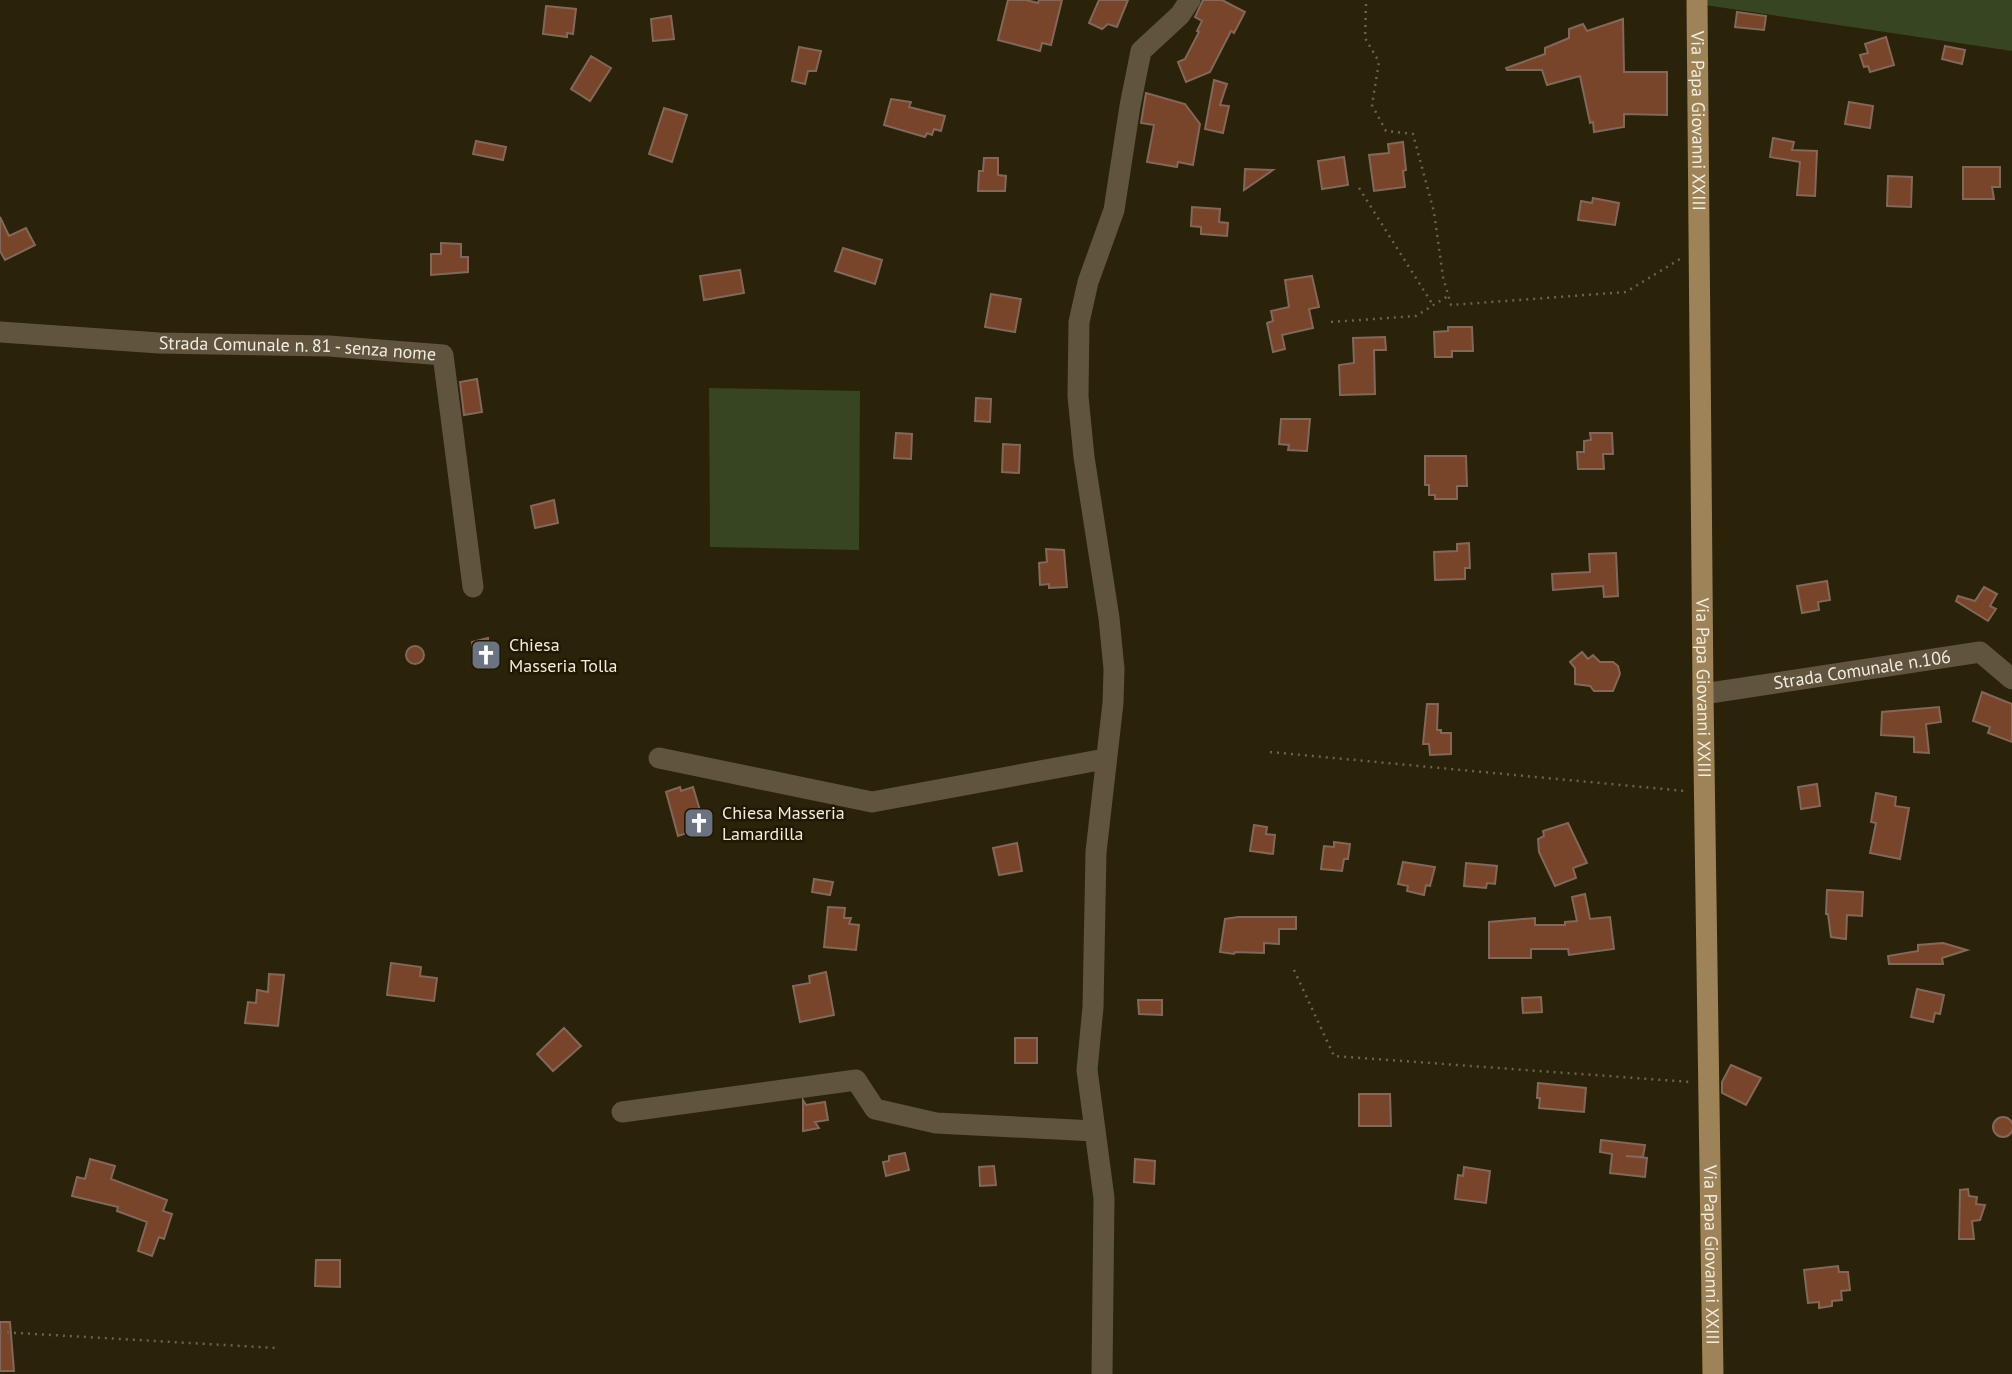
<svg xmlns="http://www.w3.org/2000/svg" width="2012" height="1374" viewBox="0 0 2012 1374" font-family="'PT Sans',sans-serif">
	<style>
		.green { fill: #374522 }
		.building { fill: #78452b; stroke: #82675a; stroke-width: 2 }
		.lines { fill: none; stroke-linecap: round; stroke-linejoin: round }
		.path { stroke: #6b634e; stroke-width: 2.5; stroke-dasharray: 2 5; stroke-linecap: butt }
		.minor { stroke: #60543f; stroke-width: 21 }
		.major { stroke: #9d8357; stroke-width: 21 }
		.labels { text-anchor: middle; stroke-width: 5; stroke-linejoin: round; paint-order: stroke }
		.street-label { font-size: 18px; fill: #f2ecde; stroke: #211802 }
		.poi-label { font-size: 18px; fill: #f2ecde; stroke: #211802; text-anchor: start }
	</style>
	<rect width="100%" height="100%" fill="#2b220a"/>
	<path class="green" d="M1705 0H2012V51L1705 5Z
		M709 388 860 391 859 550 710 547Z"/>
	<path class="building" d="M1008 0H1026L1038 3 1039 0H1062L1051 45 1042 43 1040 51 998 40Z
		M1099 0H1128L1117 27 1108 24 1102 29 1089 23Z
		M1203 0H1222L1245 12 1234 33 1231 31 1210 72 1186 82 1178 62 1185 59 1199 32 1197 31 1202 21 1195 17Z
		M546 6 576 9 573 34 567 33V37L543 34Z
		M1737 12 1766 16 1764 30 1735 27Z
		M671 16 674 39 653 41 651 19Z
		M1623 19 1624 72H1667V115L1624 114V127L1594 132 1593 122 1590 123 1580 76 1547 85 1542 70H1507L1506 68 1545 54V48L1569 38V29L1583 24 1587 31Z
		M1886 37 1894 65 1870 72 1868 66 1864 67 1860 55 1868 53 1865 44Z
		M1945 46 1965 50 1962 64 1942 59Z
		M799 47 821 51 816 71H808L805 84 792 81Z
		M591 56 611 68 590 101 571 89Z
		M1214 80 1227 84 1220 105 1229 106 1223 133 1205 129Z
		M1146 93 1185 104 1200 124 1193 165 1178 162 1177 167 1147 162 1154 125 1141 123Z
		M891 99 911 102 909 107 945 116 941 131 934 129 932 135 927 133 925 137 884 125Z
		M1849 102 1873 106 1870 128 1845 124Z
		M664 108 687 115 672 162 649 154Z
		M1773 138 1794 142 1792 150 1817 151 1815 196 1797 195 1800 162 1770 157Z
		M476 141 506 147 503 160 473 154Z
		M1403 142 1406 170 1403 171 1405 187 1374 191 1369 155 1389 153 1388 144Z
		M1344 157 1348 185 1322 189 1318 161Z
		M984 158H998V175L1006 176 1005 191H978L979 171H983Z
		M1963 167H2000V187H1992L1994 199H1963Z
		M1245 169 1273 170 1244 190Z
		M1888 176 1912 177 1911 207 1887 206Z
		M1593 198 1619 203 1615 225 1578 220 1581 201 1592 203Z
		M1192 207 1220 209 1219 222 1228 223 1227 236 1201 234V227L1191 226Z
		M0 217 9 236 26 228 35 245 5 260 0 251Z
		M441 243 461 244V257H468V272L431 275V254H441Z
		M843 248 882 260 875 284 835 271Z
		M740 270 744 293 704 300 700 276Z
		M1312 276 1319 307 1309 309 1313 328 1282 335 1285 349 1273 352 1267 323 1273 321 1271 311 1289 307 1285 280Z
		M991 294 1021 299 1015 332 985 327Z
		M1448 327H1472L1473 351H1452V357H1435L1434 332 1448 331Z
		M1385 337 1386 350H1374L1375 394 1340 395 1339 365 1354 363 1353 338Z
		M477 379 482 412 464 415 460 382Z
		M976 398 991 399 990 422 975 421Z
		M1281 419H1310L1307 451 1288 450 1289 445 1279 444Z
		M896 433 912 434 911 459 894 458Z
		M1590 433H1612L1613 454H1603L1604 469H1578L1577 452H1584V441L1591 440Z
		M1003 444 1020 445 1019 473 1002 472Z
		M1425 456H1466L1467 486H1457V499H1435V495H1429V485H1425Z
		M554 500 558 523 535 528 531 506Z
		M1469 543 1470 568H1465V579L1435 580 1434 552 1457 551V544Z
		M1046 549 1064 550 1067 587 1049 588V584L1040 585 1039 563 1047 562Z
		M1616 553 1618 596 1604 597 1603 586 1553 590 1552 574 1590 572 1589 554Z
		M1827 581 1830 600 1818 602 1819 610 1802 613 1797 586Z
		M1984 587 1997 594 1990 606 1996 609 1988 621 1956 601 1958 596 1975 601Z
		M488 638 489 657 474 659 472 642Z
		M406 655a9 9 0 1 1 18 0a9 9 0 1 1-18 0Z
		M1582 652 1588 659 1593 655 1600 662H1613L1618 666 1620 674 1613 691H1594L1590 686 1575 684V668L1570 662Z
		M1982 692 2012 704V742L1988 733 1990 727 1973 721Z
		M1427 704H1438L1437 730H1441V733H1451V754L1430 755 1429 744H1423Z
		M1939 707 1941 722 1926 724 1929 753 1914 752V737L1881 735 1882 712Z
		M1817 784 1820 806 1801 809 1798 787Z
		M680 787 681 791 693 787 705 827 678 836 666 792Z
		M1876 793 1896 797 1895 806 1909 808 1900 859 1870 853 1876 823 1871 822Z
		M1568 823 1587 863 1573 868 1576 878 1555 886 1539 852 1538 839 1544 836 1543 831Z
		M1254 825 1267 827 1266 834 1275 835 1273 854 1250 851Z
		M1334 842 1350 844 1348 859H1344L1342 871 1321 869 1324 846 1334 847Z
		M1017 843 1022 871 999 875 993 848Z
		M1403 862 1435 867 1430 886 1426 885 1424 895 1407 891 1408 886 1398 884Z
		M1466 863 1497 866 1495 884 1487 883 1486 888 1464 886Z
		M814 879 833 882 830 895 812 892Z
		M1827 890 1863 892 1862 916 1847 915 1846 939 1831 937 1828 914H1826Z
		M1585 894 1590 919 1610 917 1614 949 1569 955 1568 949H1531V958H1489V922L1535 918V925H1565V922L1577 921 1572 897Z
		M828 907 845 908 844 918H851L849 924 859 925 856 950 824 947Z
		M1238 917H1296V929H1279V944L1264 943V953L1235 952 1234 954 1220 952 1225 919Z
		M1943 943 1967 950 1942 958 1943 964H1889L1888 956 1918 951V945Z
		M391 963 421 967 420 976 437 978 434 1001 387 995Z
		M826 972 834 1015 800 1022 793 986 810 983 809 976Z
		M269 974 284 975 278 1026 245 1023 248 1002 256 1003 257 990 268 992Z
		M1917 989 1944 995 1940 1014 1935 1013 1933 1022 1911 1017Z
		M1541 997 1542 1012 1523 1013 1522 998Z
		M1138 1000H1162V1015L1139 1014Z
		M564 1028 581 1046 553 1071 537 1054Z
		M1015 1038H1037V1063H1015Z
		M1731 1065 1761 1078 1746 1105 1722 1093V1082Z
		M1538 1083 1586 1088 1584 1112 1539 1108 1540 1098H1537Z
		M1359 1094H1390L1391 1126H1359Z
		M803 1100 806 1105 825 1102 828 1120 815 1122 819 1128 803 1131Z
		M1993 1127a10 10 0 1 1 20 0a10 10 0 1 1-20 0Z
		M1601 1140 1645 1145 1643 1157 1626 1156 1647 1158 1645 1177 1610 1173 1612 1154 1600 1152Z
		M905 1153 909 1170 886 1176 883 1162 889 1161V1156Z
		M90 1159 115 1166 111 1179 167 1200 163 1211 172 1214 164 1239 159 1237 152 1256 138 1251 147 1222 117 1211 118 1207 72 1196 77 1177 85 1179Z
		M1135 1159 1155 1161 1154 1184 1134 1182Z
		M994 1166 996 1185 980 1186 979 1167Z
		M1464 1167 1490 1171 1486 1203 1455 1199 1458 1175 1463 1176Z
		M1968 1189 1969 1196 1977 1197 1976 1204 1985 1205 1980 1220 1972 1221 1974 1239H1959L1960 1190Z
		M316 1260H340V1287L315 1286Z
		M1838 1266 1839 1272H1848L1850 1290 1841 1291 1842 1300 1832 1301V1306L1819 1308V1302L1808 1303 1804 1270Z
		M0 1322H10L14 1371H0Z"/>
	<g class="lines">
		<path class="path" d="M1366 4 1365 38 1379 62 1372 105 1386 131 1413 134 1434 212 1443 277 1451 305 1626 292 1680 259
			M1359 188 1433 305
			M1331 322 1416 316 1448 296
			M1270 752 1685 791
			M1294 970 1334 1056 1690 1082
			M0 1332 276 1348"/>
		<g class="minor">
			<path id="s1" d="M0 332 159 343 329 346 443 355 473 587"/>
			<path id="s2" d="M1703 694 1980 652 2012 679"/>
			<path d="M659 758 872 802 1105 759"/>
			<path d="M622 1112 856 1080 875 1109 936 1123 1095 1131"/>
			<path d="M1102 1374 1104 1198 1087 1070 1093 1007 1096 852 1113 703 1114 669 1109 618 1084 457 1078 396 1079 322 1088 282 1114 210 1130 106 1141 51 1180 15 1190 0"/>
		</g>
		<path class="major" id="s3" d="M1697 0 1703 694 1713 1374"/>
	</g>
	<defs>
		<g id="church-square" transform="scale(1.575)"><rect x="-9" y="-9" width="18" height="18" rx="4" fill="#6b7280" stroke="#211802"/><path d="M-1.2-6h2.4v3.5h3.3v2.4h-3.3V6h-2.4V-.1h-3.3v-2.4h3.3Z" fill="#fff"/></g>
	</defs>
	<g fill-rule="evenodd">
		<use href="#church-square" x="486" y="655"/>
		<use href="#church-square" x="699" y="823"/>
	</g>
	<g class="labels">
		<g class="street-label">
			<text dy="6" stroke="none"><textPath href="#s3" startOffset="121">Via Papa Giovanni XXIII</textPath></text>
			<text dy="6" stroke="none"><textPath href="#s1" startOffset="298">Strada Comunale n. 81 - senza nome</textPath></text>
			<text dy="6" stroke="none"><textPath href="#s2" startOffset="161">Strada Comunale n.106</textPath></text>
			<text dy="6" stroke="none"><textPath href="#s3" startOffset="688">Via Papa Giovanni XXIII</textPath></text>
			<text dy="6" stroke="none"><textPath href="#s3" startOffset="1255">Via Papa Giovanni XXIII</textPath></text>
		</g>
		<g class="poi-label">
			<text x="509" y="651">Chiesa<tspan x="509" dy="21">Masseria Tolla</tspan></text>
			<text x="722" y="819">Chiesa Masseria<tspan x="722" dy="21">Lamardilla</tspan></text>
		</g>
	</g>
</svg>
